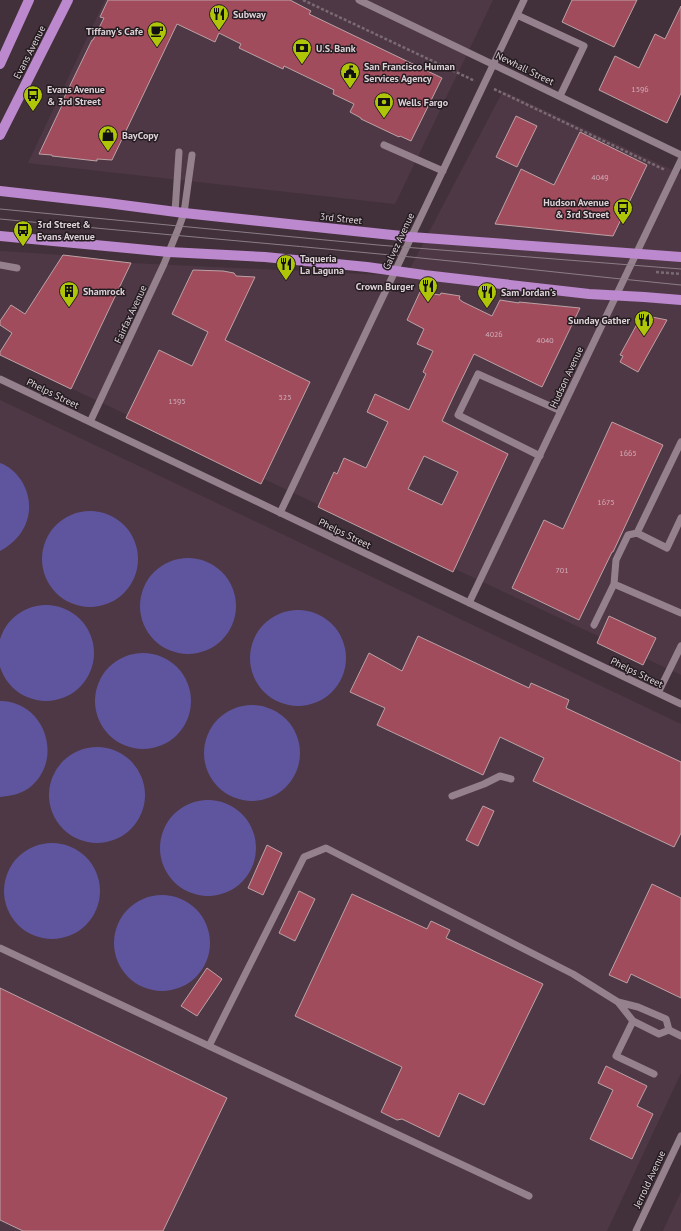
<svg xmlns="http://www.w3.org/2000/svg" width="681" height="1231" viewBox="0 0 681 1231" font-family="'PT Sans',sans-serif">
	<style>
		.built { fill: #4f3846 }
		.water { fill: #5f559e }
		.building { fill: #a14c5d; stroke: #bba2a5; fill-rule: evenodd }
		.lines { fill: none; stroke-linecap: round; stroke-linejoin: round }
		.path { stroke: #7a6b73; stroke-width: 2.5; stroke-dasharray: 3 2; stroke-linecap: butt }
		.minor { stroke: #95818d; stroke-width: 7 }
		.major { stroke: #bd89ce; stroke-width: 10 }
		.tram { stroke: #8b7d85; stroke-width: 1 }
		.labels { text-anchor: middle; stroke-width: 3; stroke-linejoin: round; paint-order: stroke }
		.number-label { font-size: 8px; fill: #ceb0b9 }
		.poi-label { font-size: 10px; font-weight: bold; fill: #ddd2d8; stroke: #241c20; text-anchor: start }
		.street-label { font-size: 10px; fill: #ddd2d8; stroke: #241c20 }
	</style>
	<rect width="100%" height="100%" fill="#42313b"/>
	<path class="built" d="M105 0H493L395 204 28 163Z
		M503 91 681 174V675L0 355V251L63 255 131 263 406 276Z
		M0 400 681 724V1073L607 1231H0Z
		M681 1192V1231H663Z"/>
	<path class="water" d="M0 463C9 466 16 473 21 480 38 507 27 537 0 551Z
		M42 559a48 48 0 1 1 96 0a48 48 0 1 1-96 0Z
		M140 606a48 48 0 1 1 96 0a48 48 0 1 1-96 0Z
		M-2 653a48 48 0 1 1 96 0a48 48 0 1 1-96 0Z
		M250 658a48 48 0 1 1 96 0a48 48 0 1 1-96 0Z
		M95 701a48 48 0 1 1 96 0a48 48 0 1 1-96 0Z
		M0 701C45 701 65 760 29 788 21 794 10 796 0 797Z
		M204 753a48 48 0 1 1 96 0a48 48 0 1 1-96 0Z
		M49 795a48 48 0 1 1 96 0a48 48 0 1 1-96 0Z
		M160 848a48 48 0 1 1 96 0a48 48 0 1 1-96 0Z
		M4 891a48 48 0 1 1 96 0a48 48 0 1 1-96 0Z
		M114 943a48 48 0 1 1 96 0a48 48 0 1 1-96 0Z"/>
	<path class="building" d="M108 0H290L311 11 309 14 442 78 411 141 400 136 399 137 361 119V118L350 112 354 104 333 94 334 90 284 66 283 69 239 48 241 44 219 33 215 42 177 24 112 160 97 159V161L52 156V155L39 154 64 101 63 100 92 40H93L104 18 100 17Z
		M572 0H637L614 47 562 22Z
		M681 6V93L667 123 599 90 615 56 639 68 655 34 665 39Z
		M516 116 537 126 517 167 496 157Z
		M580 132 647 165 613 236 495 224 521 169 554 185Z
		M63 255 131 263 71 389 0 355V352L12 333 0 325V321L11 305 25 314Z
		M193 270 223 271 234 273 236 276 255 277 225 340 310 382 261 484 126 418 159 350 192 366 208 332 172 314Z
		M420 292 440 295 441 293 460 296 459 299 463 302 492 316 500 300 519 303V302L580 308 542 387 474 354 457 389 442 421 508 454 453 572 318 507 334 472 337 474 344 458 366 468 388 422 367 412 375 394 409 410 426 374 423 372 433 351 417 344 424 329 407 320ZM424 456 458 472 442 505 408 489Z
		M642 315 667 320 638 372 620 362 623 356 620 355Z
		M612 422 663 445 613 552H612L579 620 512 588 544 520 563 529Z
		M609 616 656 638 643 665 597 643Z
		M418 636 529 688 531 683 569 700 566 708 681 762V833L674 847 533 781 544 758 500 737 483 775 377 725 385 708 350 692 369 653 402 671Z
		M483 806 494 811 478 846 466 840Z
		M267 845 282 853 263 895 248 888Z
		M652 884 681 898V998L631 974 627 983 609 975Z
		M299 891 315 899 295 941 279 933Z
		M352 894 427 929 431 921 450 930 446 938 543 984 484 1105 459 1093 439 1137 402 1119 397 1120 381 1112 402 1067 295 1016Z
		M207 968 222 979 197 1016 181 1006Z
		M0 988 227 1098 163 1231H23L0 1220Z
		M606 1066 647 1086 637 1106 653 1114 632 1159 590 1139 613 1090 598 1083Z"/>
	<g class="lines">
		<path class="path" d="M303 0 475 81
			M494 89 665 170
			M656 272 681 274"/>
		<path class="minor" d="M359 0 681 155
			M517 15 584 46 560 96
			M384 145 443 171
			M175 212 179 152
			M0 265 17 268
			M0 379 681 704
			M90 422 164 264 179 227 184 213 192 155
			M540 456 458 415 478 374 561 411
			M280 513 524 0
			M637 533 681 442
			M614 584 616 560 628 535 637 533 667 548 681 518
			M469 603 681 160
			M594 625 614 584 681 613
			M658 693 681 646
			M452 796 484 784 500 776 511 779
			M0 948 529 1196
			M618 1002 638 1007 666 1019 669 1030 681 1036
			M633 1021 616 1056 654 1074
			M209 1046 304 857 326 848 573 974 618 1002 633 1021 659 1034 669 1030
			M636 1231 681 1136"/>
		<path class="major" d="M0 64 29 0
			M0 135 68 0
			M0 191 107 203 184 213 411 237 681 257
			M0 236 169 252 265 257 367 267 424 275 589 294 644 297 681 300"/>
		<path class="tram" d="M0 209 378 245 681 269
			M0 219C133 232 267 243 401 256 494 265 588 276 681 285"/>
	</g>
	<defs>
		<g id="restaurant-pin" transform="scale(1)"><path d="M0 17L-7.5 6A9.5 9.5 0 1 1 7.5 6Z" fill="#aec508" stroke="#241c20"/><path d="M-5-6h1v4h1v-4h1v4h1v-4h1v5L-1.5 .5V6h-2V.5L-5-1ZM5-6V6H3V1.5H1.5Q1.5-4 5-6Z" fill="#111"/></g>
		<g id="cafe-pin" transform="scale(1)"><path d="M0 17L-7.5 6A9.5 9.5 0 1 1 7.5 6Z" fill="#aec508" stroke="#241c20"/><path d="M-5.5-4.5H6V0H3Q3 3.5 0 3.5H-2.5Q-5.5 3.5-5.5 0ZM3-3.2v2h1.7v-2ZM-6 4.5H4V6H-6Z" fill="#111"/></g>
		<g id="bank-pin" transform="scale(1)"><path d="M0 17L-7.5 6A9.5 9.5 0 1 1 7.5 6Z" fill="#aec508" stroke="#241c20"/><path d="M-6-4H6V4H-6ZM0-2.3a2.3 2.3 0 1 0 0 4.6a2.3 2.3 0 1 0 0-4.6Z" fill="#111"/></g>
		<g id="civic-pin" transform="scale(1)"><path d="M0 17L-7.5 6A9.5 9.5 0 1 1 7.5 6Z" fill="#aec508" stroke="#241c20"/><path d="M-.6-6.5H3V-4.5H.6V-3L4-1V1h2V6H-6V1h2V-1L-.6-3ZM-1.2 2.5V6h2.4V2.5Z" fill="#111"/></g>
		<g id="bus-pin" transform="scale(1)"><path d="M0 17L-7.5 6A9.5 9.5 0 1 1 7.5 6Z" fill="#aec508" stroke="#241c20"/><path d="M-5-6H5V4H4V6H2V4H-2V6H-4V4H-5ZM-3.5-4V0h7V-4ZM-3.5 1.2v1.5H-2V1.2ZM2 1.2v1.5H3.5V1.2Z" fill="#111"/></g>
		<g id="shop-pin" transform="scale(1)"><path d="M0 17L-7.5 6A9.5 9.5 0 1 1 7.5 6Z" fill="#aec508" stroke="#241c20"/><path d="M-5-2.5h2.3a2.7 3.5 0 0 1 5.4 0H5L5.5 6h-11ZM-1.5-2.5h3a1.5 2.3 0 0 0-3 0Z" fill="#111"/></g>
		<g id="building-pin" transform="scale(1)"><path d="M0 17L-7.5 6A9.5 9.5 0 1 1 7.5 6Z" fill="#aec508" stroke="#241c20"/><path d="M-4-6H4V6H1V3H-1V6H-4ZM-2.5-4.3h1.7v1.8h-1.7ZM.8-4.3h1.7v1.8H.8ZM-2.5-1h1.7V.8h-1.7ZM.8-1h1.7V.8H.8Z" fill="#111"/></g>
	</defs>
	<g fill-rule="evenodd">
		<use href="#restaurant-pin" x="219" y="14"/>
		<use href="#cafe-pin" x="157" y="31"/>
		<use href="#bank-pin" x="302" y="48"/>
		<use href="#civic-pin" x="350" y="72"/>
		<use href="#bus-pin" x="33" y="95"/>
		<use href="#bank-pin" x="384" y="102"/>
		<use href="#shop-pin" x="108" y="135"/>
		<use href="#bus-pin" x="623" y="208"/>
		<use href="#bus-pin" x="23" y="230"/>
		<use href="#restaurant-pin" x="286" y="264"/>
		<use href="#restaurant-pin" x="428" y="286"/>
		<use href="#building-pin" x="69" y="291"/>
		<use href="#restaurant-pin" x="487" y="292"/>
		<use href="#restaurant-pin" x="644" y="320"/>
	</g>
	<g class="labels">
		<g class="number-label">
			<text x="640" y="92">1596</text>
			<text x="600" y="180">4049</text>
			<text x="494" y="337">4026</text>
			<text x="545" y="343">4040</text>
			<text x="285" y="400">525</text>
			<text x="177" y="404">1595</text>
			<text x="628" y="456">1665</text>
			<text x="606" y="505">1675</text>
			<text x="562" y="573">701</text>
		</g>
		<g class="poi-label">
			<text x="233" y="18">Subway</text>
			<text x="143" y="35" text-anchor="end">Tiffany's Cafe</text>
			<text x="316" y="52">U.S. Bank</text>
			<text x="364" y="70">San Francisco Human<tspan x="364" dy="12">Services Agency</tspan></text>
			<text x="47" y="93">Evans Avenue<tspan x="47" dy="12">&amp; 3rd Street</tspan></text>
			<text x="398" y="106">Wells Fargo</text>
			<text x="122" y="139">BayCopy</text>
			<text x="609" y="206" text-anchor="end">Hudson Avenue<tspan x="609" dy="12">&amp; 3rd Street</tspan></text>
			<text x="37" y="228">3rd Street &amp;<tspan x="37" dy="12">Evans Avenue</tspan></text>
			<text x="300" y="262">Taqueria<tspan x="300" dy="12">La Laguna</tspan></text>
			<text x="414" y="290" text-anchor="end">Crown Burger</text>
			<text x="83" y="295">Shamrock</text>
			<text x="501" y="296">Sam Jordan's</text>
			<text x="630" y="324" text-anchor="end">Sunday Gather</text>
		</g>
		<g class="street-label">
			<text transform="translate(29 52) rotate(-63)" y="4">Evans Avenue</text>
			<text transform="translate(525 68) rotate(26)" y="4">Newhall Street</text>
			<text transform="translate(341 218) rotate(6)" y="4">3rd Street</text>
			<text transform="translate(398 241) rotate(-65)" y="4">Galvez Avenue</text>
			<text transform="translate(130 314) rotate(-65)" y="4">Fairfax Avenue</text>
			<text transform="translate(566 377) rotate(-65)" y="4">Hudson Avenue</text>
			<text transform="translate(53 393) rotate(26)" y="4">Phelps Street</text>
			<text transform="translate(345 533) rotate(26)" y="4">Phelps Street</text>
			<text transform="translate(637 672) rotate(26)" y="4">Phelps Street</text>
			<text transform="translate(649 1179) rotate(-65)" y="4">Jerrold Avenue</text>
		</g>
	</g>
</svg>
